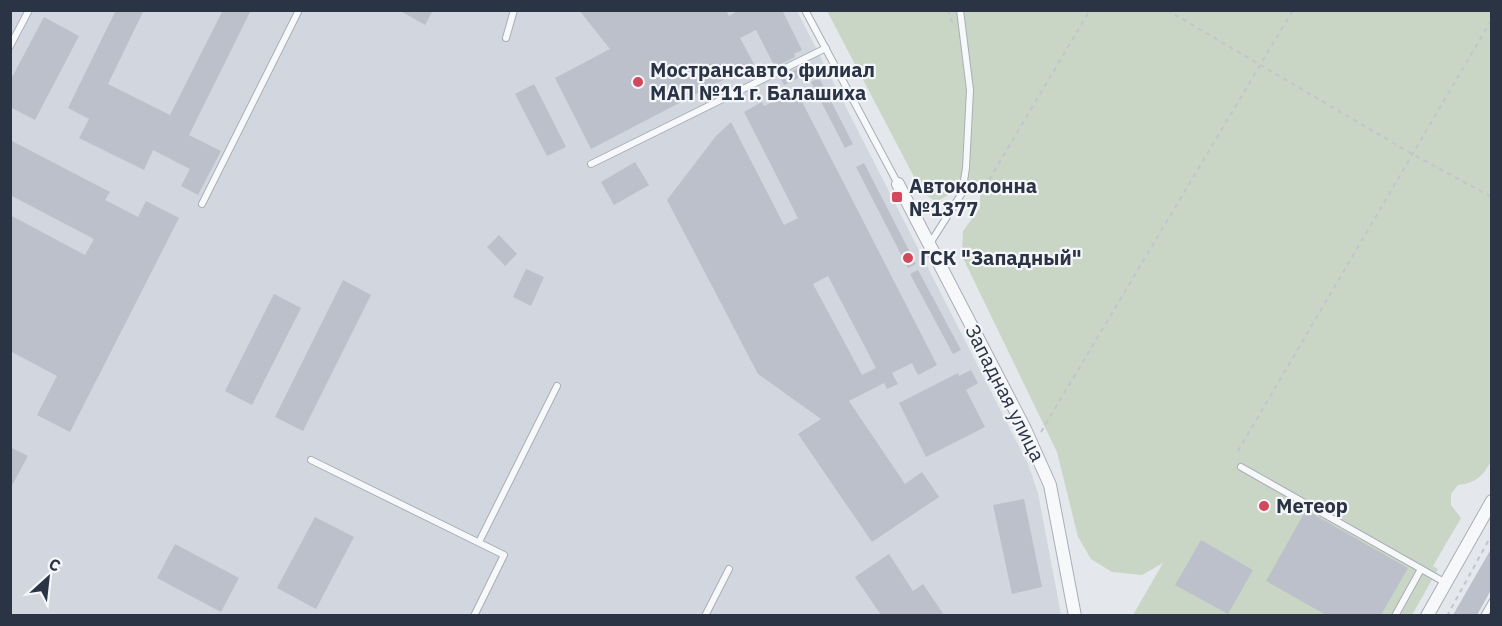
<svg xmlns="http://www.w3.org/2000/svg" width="1502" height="626" viewBox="0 0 1502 626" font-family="'IBM Plex Sans',sans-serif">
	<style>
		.built { fill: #d2d6de }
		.green { fill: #c9d6c5 }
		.building { fill: #bbc0ca; fill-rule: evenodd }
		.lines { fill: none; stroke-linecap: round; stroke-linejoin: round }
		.service-casing { stroke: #a9aeb7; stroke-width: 8 }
		.minor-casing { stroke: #a9aeb7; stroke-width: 14 }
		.path { stroke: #c2c5cb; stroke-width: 2; stroke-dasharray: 4.5 4.5; stroke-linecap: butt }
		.service { stroke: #f7f8fa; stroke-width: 6 }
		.minor { stroke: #f7f8fa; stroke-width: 12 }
		.poi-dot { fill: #d1495b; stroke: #f4f6f9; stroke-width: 2 }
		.labels { text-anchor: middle; stroke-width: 4.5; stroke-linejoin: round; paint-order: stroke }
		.poi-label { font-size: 20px; font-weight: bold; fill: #2b3445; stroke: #f4f6f9; text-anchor: start }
		.street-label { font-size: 20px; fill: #2b3445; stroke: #f4f6f9 }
	</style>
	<rect width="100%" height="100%" fill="#e4e7ec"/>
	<path class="built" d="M10 11H797L1028 464 1038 493 1061 615H11Z"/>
	<path class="green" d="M827 11H1491V461C1483 476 1476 483 1458 485L1451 494V505L1461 518 1433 566 1438 569 1412 615H1133L1163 563 1142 575 1112 572 1091 559 1078 537 1057 452 962 256 963 231 980 208V195C963 186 951 193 936 202L922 192Z"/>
	<path class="building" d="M116 10H144L108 84 170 115 223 10H251L189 135 221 151 198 195 181 186 190 169 153 150 144 170 79 138 89 119 68 108Z
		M399 10H433L425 25Z
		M579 10H726L729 16 739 10H782L802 50 794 54 795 57 775 67 756 30 740 38 754 64 591 149 555 78 610 49Z
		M44 17 79 36 35 120 10 107V81Z
		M800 67 804 75 784 85 780 77Z
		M819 78 853 144 845 148 811 82Z
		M534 84 566 147 547 156 515 94Z
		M796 90 937 365 918 375 912 363 892 373 898 384 887 389 884 383 849 401 905 484 922 472 939 497 872 542 798 434 821 419 758 374 667 200 716 136 731 122 784 225 798 218 744 112 762 102 764 106ZM828 276 876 368 862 375 813 284Z
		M10 140 110 192 105 200 138 217 146 201 179 218 70 432 37 415 57 376 10 351V215L85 255 94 239 10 195Z
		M635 162 649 185 614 205 601 182Z
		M864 163 916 264 908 268 856 167Z
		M499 235 517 254 505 266 487 247Z
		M526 269 544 277 531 306 513 297Z
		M918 270 961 350 953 354 910 274Z
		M343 280 371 295 303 431 275 417Z
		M274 294 301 308 252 405 225 391Z
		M971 370 978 383 966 390 985 427 926 457 899 403 958 373 959 376Z
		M10 447 28 456 10 489Z
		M1024 499 1042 587 1012 594 993 505Z
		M1306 510 1408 568 1381 615H1326L1266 581Z
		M315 517 354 537 316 609 277 588Z
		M1201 540 1253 570 1228 614 1175 585Z
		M175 544 239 578 221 612 157 578Z
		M1491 549V590L1477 615H1453Z
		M889 554 913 591 923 584 944 615H881L855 577Z"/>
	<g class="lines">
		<g class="service-casing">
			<path id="service" d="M805 10 898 184
				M506 38 514 10
				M10 46 29 10
				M591 164 826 48
				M202 204 299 10
				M929 245 962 193 966 168 970 90 960 10
				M311 460 504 555 474 616
				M1241 467 1446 583
				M479 542 557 386
				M705 616 729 569
				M1395 616 1421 569
				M1484 616 1492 602"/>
		</g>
		<g class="minor-casing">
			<path id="minor" d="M898 184 1025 429 1050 485 1075 616
				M1427 616 1492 501"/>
		</g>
		<path class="path" d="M948 10 953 25
			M1167 10 1412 154 1492 197
			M980 195 1090 10
			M1041 432 1293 10
			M1238 451 1492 19
			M1447 616 1492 534"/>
		<use href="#service" class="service"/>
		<use href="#minor" class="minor"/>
	</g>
	<g class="poi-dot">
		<circle cx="638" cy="82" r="6"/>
		<rect x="891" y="191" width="12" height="12" rx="3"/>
		<circle cx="908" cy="258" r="6"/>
		<circle cx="1264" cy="506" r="6"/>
	</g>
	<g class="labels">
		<g class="poi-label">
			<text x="650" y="77">Мострансавто, филиал<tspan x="650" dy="23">МАП №11 г. Балашиха</tspan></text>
			<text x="909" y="193">Автоколонна<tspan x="909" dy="23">№1377</tspan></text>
			<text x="920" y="265">ГСК "Западный"</text>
			<text x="1276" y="513">Метеор</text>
		</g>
		<g class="street-label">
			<text transform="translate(1005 393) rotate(63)" y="7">Западная улица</text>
		</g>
	</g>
	<rect width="1502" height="626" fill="none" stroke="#2b3445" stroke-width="24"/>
	<g transform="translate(48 578) rotate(27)" stroke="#f4f6f9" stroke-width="4.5" paint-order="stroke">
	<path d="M0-4.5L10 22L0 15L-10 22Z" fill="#2b3445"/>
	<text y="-9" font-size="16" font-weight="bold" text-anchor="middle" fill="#2b3445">С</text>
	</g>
</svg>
